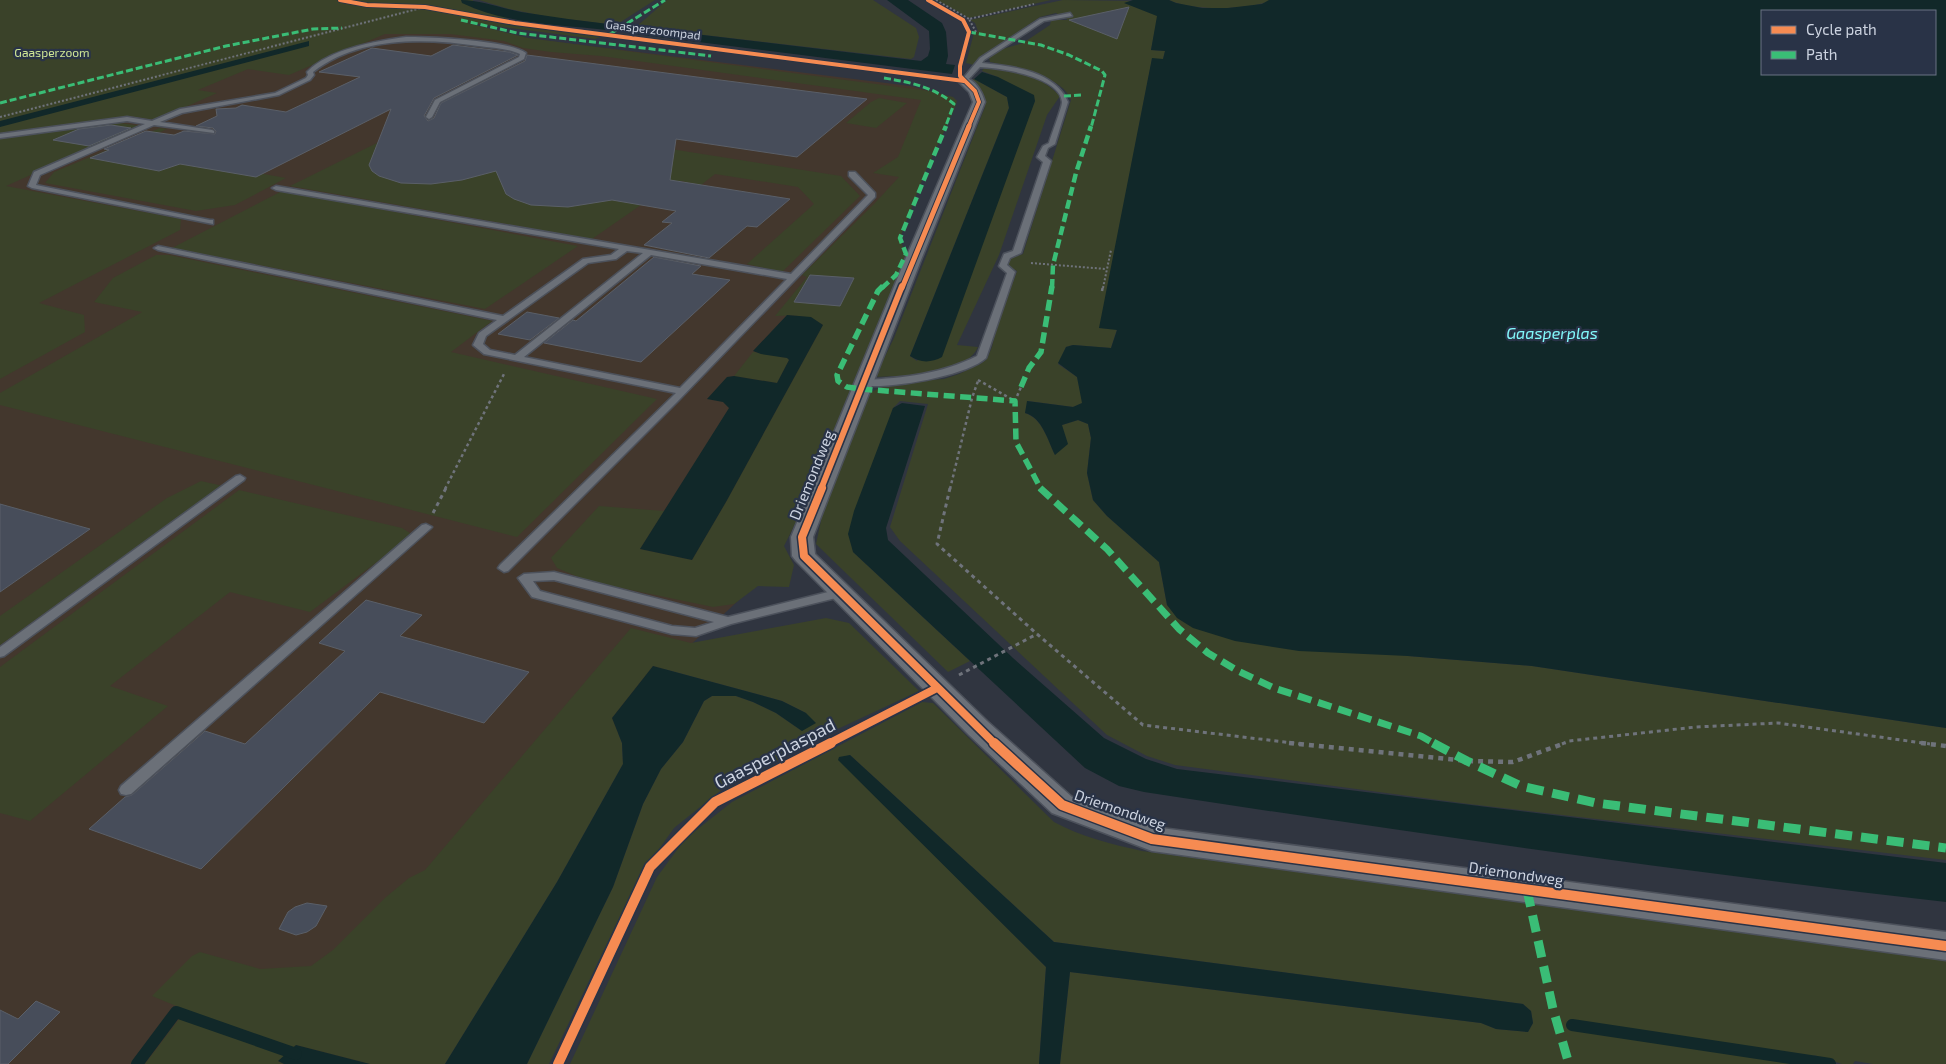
<svg xmlns="http://www.w3.org/2000/svg" width="1946" height="1064" viewBox="0 0 1946 1064" font-family="'Exo 2',sans-serif">
	<style>
		.industrial { fill: #43372d }
		.green { fill: #3a4229 }
		.water { fill: #112829; fill-rule: evenodd }
		.lines { fill: none; stroke-linecap: round; stroke-linejoin: round }
		.stream { stroke: #112829; stroke-width: 12 }
		.building { fill: #474d5a; stroke: #5a5f68 }
		.lane-casing { stroke: #4c515b; stroke-width: 3 }
		.street-casing { stroke: #4c515b; stroke-width: 3 }
		.path-far3 { stroke: #6f737b; stroke-width: 2; stroke-dasharray: 2 2; stroke-linecap: butt }
		.path-far2 { stroke: #6f737b; stroke-width: 2.5; stroke-dasharray: 3 3; stroke-linecap: butt }
		.path-far1 { stroke: #6f737b; stroke-width: 3; stroke-dasharray: 4 4; stroke-linecap: butt }
		.path { stroke: #6f737b; stroke-width: 4.5; stroke-dasharray: 5 5; stroke-linecap: butt }
		.lane { fill: #6b7078; fill-rule: evenodd }
		.street { fill: #6b7078; fill-rule: evenodd }
		.quiet-far4 { stroke: #3abd76; stroke-width: 3; stroke-dasharray: 7 3; stroke-linecap: butt }
		.quiet-far3 { stroke: #3abd76; stroke-width: 4.5; stroke-dasharray: 9 4.5; stroke-linecap: butt }
		.quiet-far2 { stroke: #3abd76; stroke-width: 5.5; stroke-dasharray: 11 5.5; stroke-linecap: butt }
		.quiet-far1 { stroke: #3abd76; stroke-width: 7; stroke-dasharray: 14 7; stroke-linecap: butt }
		.quiet { stroke: #3abd76; stroke-width: 9; stroke-dasharray: 17 9; stroke-linecap: butt }
		.cycleway-far4-casing { stroke: #293347; stroke-width: 5.5 }
		.cycleway-far3-casing { stroke: #293347; stroke-width: 7 }
		.cycleway-far2-casing { stroke: #293347; stroke-width: 9 }
		.cycleway-far1-casing { stroke: #293347; stroke-width: 11 }
		.cycleway-casing { stroke: #293347; stroke-width: 13 }
		.cycleway-far4 { stroke: #f68b52; stroke-width: 4 }
		.cycleway-far3 { stroke: #f68b52; stroke-width: 5 }
		.cycleway-far2 { stroke: #f68b52; stroke-width: 6 }
		.cycleway-far1 { stroke: #f68b52; stroke-width: 8 }
		.cycleway { stroke: #f68b52; stroke-width: 10 }
		.labels { text-anchor: middle; stroke-width: 4.5; stroke-linejoin: round; paint-order: stroke }
		.far-street-label { font-size: 12px; fill: #ccd3e0; stroke: #293347 }
		.far-park-label { font-size: 12px; fill: #cfe695; stroke: #293347 }
		.street-label { font-size: 15px; fill: #ccd3e0; stroke: #293347 }
		.water-label { font-size: 16px; font-style: italic; fill: #82f8fb; stroke: #293347 }
		.near-street-label { font-size: 18px; fill: #ccd3e0; stroke: #293347 }
	</style>
	<rect width="100%" height="100%" fill="#303540"/>
	<path class="industrial" d="M390 21 910 86 941 94 740 599 643 689 437 1064H0V120Z"/>
	<path class="green" d="M0 0H473V8L503 16 511 21 439 8 433 10 508 25 600 37 595 39 463 22 528 38 929 91 953 97 957 101 954 110 926 170 900 238 907 260 798 518 784 546 794 565 789 587 758 586 734 604 713 607 588 581 557 568 551 558 599 506 664 511 640 549 692 560 726 502 823 325C807 314 793 315 775 316L807 277 802 275 874 204 899 177 873 173 898 157 921 100 601 56 551 52 523 48 504 41 450 34H385L289 75 248 69 198 90 217 93 156 120 129 116 0 134Z
		M479 0H655L616 25 549 17 509 9Z
		M667 0H873L916 28 919 37 914 57 911 59 636 27Z
		M937 0H1051L969 18Z
		M1063 0 1135 1 1125 3 1158 16 1151 50 1165 51 1163 59H1152L1100 328 1117 329 1111 348 1073 345 1066 347 1058 364 1077 377 1083 403 1073 407 1028 401 1025 413C1042 418 1048 440 1055 455L1062 425 1078 420 1088 424 1091 438 1087 473 1093 500 1107 516 1159 562 1167 605 1408 656 1532 666 1946 728V860L1469 804 1175 765 1147 756 1107 735 900 541 890 527 928 404 900 401 893 408 853 552 970 661 948 672 816 544 822 516 868 394 888 383 944 379 959 374 982 363 987 359 992 347 996 330 1017 271 1008 266 1010 258 1023 254 1071 100C1063 76 1013 67 990 62L989 57 999 50 1023 43 1050 25 1051 20H1068L1056 13 1040 17 979 58 974 65 966 63 974 33 978 31 975 23 970 20Z
		M1169 0H1269L1270 1C1246 10 1192 11 1169 0Z
		M984 68C1010 67 1042 76 1060 96L1047 115 999 255 957 345 978 347C963 378 905 375 875 377L894 338 985 107 984 96 972 80 974 79 1007 97 1009 108 910 356 917 361 1035 101 998 77 982 71Z
		M879 98 907 103 876 128 846 123 871 102Z
		M482 119 841 176 860 196 782 272 747 264 814 204 798 187 715 174 701 185 681 181 674 182 592 239 290 186 395 134Z
		M113 122 141 126 6 186 181 219 180 230 39 303 84 315 85 332 0 379V138Z
		M160 128 167 129 106 156 171 167 186 160 286 178 235 205 196 211 45 183 54 172Z
		M282 191 578 246 485 309 172 248Z
		M156 255H169L492 321 451 352 657 399 517 537 0 405V393L142 312 94 302 113 278Z
		M753 352 787 358 789 360 777 383 734 376Z
		M201 481 223 486 0 645V616L167 498Z
		M239 490 402 528 413 535 310 612 230 592 110 686 168 706 30 821 0 813V667Z
		M826 618 849 623 919 691 827 734 720 791 674 828 639 877 549 1064H527L613 887 643 804 661 769 683 742 704 701 712 696H736L753 702 776 713 802 731 806 713 782 701 653 666 612 718 622 743 623 764 557 882 445 1064H370L296 1045 278 1062 284 1064H145L186 1010 152 996 192 956 200 952 260 969 311 966 333 950 386 897 409 878 425 870 631 628 691 643Z
		M922 702 933 703 1054 822C1082 837 1111 844 1142 851L1946 960V1064H1873L1855 1061 1853 1064H1842L1814 1055 1819 1064H1060L1070 972 1481 1023 1496 1029 1528 1032 1533 1023 1531 1011 1523 1004 1054 942 850 755 839 760 1046 967 1039 1064H570L657 877 685 839 732 802Z"/>
	<path class="water" d="M461 0C481 0 500 8 521 12 552 17 584 21 616 25L607 30C559 25 506 24 462 3Z
		M887 0H908L942 23 946 32 948 56 946 64 955 65 952 74 627 33 636 27 921 61 928 56 930 49 929 31Z
		M1133 0H1169L1176 3 1202 8H1228L1262 4 1269 0H1946V728L1532 666 1408 656 1299 651 1235 641 1193 628 1177 618 1167 605 1159 562 1107 516 1093 500 1087 473 1091 438 1088 424 1078 420 1062 425 1068 444 1055 455C1048 441 1042 417 1025 413L1027 401 1073 407 1082 403 1077 377 1058 363 1066 347 1073 345 1111 348 1117 330 1099 328 1152 58 1163 59 1165 51 1151 50 1157 16 1124 3ZM1762 11H1935V74H1762Z
		M309 41V46L0 127V121Z
		M982 72 998 77 1034 95 1035 101 942 357C931 363 920 363 910 356L1009 108 1007 97 974 79Z
		M787 315 811 317 823 325 726 502 692 560 640 549 729 408 723 402 707 399 727 377 734 376 777 383 789 360 787 358 761 354 753 351Z
		M902 403 925 406 886 528 888 540 1013 658 1104 738 1146 759 1177 769 1946 863V902C1678 871 1411 833 1144 792L1119 786 1085 768 853 552 848 534 854 511 893 408Z
		M653 666 782 701 806 713 816 723 802 731 776 713 753 702 736 696H712L704 701 683 742 661 769 643 804 613 887 527 1064H445L557 882 623 764 622 743 612 718Z
		M850 755 1054 942 1523 1004 1531 1011 1533 1023 1528 1032 1496 1029 1481 1023 1070 972 1060 1064H1039L1046 967 838 760 839 757Z
		M296 1045 370 1064H284L278 1061Z"/>
	<g class="lines">
		<path class="stream" d="M1572 1025 1830 1064
			M137 1064 176 1012 296 1054"/>
	</g>
	<path class="building" d="M1129 7 1117 39 1069 20Z
		M453 45 509 52 518 55 434 98 424 116 428 121 434 118 441 103 525 61 527 55 867 99 797 157 676 139 670 180 790 199 757 227 747 226 709 258 644 245 672 223 662 222 676 211 612 200 568 207 531 205 514 199 506 194 496 171 462 180 431 184 401 183 379 176 372 171 369 165 391 109 256 177 180 164 159 171 90 158 109 150 104 149 146 131 174 135 184 131 215 134 216 131 213 128 196 126 217 116 216 109 236 108 242 105 286 112 360 77 319 72 372 48 431 56Z
		M111 125 131 128 89 146 53 140 79 129Z
		M654 257 701 266 692 274 730 280 641 362 544 343 573 320 576 321Z
		M810 275 854 278 840 306 794 302Z
		M527 312 559 318 530 340 498 334Z
		M0 504 90 529 0 592Z
		M366 600 422 615 400 636 529 672 484 723 380 692 201 869 89 829 125 797 132 795 205 731 245 744 345 651 319 643Z
		M307 903 327 906 316 926 307 932 296 935 279 929 288 912 295 907Z
		M36 1001 60 1012 8 1064H0V1010L18 1019Z"/>
	<g class="lines">
		<g class="lane-casing">
			<path id="lane" d="M1070 13 1072 16 1044 21 984 60 982 63C1012 66 1055 71 1068 102L1055 144 1048 148 1045 156 1051 161 1021 253 1010 258 1007 265 1015 272 986 358C967 376 886 390 861 385L859 383 864 380C904 378 941 374 977 356L1007 273 999 266 1004 254 1013 251 1043 162 1037 157 1043 146 1049 143C1051 135 1062 108 1062 102 1060 76 999 68 980 67L966 82 961 81 980 58 1040 19Z
				M406 37C430 37 508 40 526 53L524 59 440 102 432 117 429 119 426 117 435 100 519 57 520 54C507 48 492 48 479 46 425 38 359 36 313 72L314 75 310 80 279 95 182 113 160 122 212 130 214 131V133L154 125 40 175 36 185 210 220H213V224L32 188 28 186 34 172 145 124 127 121 0 138V134L127 117 152 121 180 109 275 93 306 78 308 75 307 72C329 49 375 41 406 37Z
				M849 172H855L875 193V197L677 402 508 571 504 572 498 568 500 565 676 393 484 354 473 345 479 333 497 320 158 250 154 248 158 246 503 316 583 259 611 255 619 249 276 190 272 188 276 186 791 274 868 195 849 176ZM627 251 643 253 515 355 490 350 483 344 486 336 588 263 616 259ZM651 255 787 279 680 388 524 357Z
				M240 475 245 478 244 480 4 656 0 657V647L236 476Z
				M426 524 432 527 430 529 131 794 126 795 121 794 119 790 121 786 422 525Z
				M554 572 728 617 840 589 846 593 844 596 731 624 696 636 672 634 532 597 518 578 524 574ZM554 580 714 622 695 628 672 626 540 591 533 581Z"/>
		</g>
		<g class="street-casing">
			<path id="street" d="M964 77C976 80 982 92 985 102L921 260 813 537 815 554 987 721 1072 797 1154 827 1946 932V960L1152 851 1052 813 969 735 796 561 792 556 791 537 905 260 973 102 969 92 958 81Z"/>
		</g>
		<path class="path-far3" d="M936 0 969 19
			M976 32 969 19 1034 4
			M0 117 425 7
			M1031 263 1106 269
			M1103 288 1111 250"/>
		<path class="path-far2" d="M1102 291 1103 286
			M978 380 1015 401 1021 387
			M445 489 505 372
			M950 489 972 398 978 381"/>
		<path class="path-far1" d="M950 488 937 544 1037 634 1143 725 1301 744
			M433 513 446 488
			M959 675 1037 634
			M1562 744 1569 741 1696 727 1778 723 1930 744"/>
		<path class="path" d="M1289 743 1467 761 1513 762 1565 743
			M1921 743 1946 746"/>
		<use href="#lane" class="lane"/>
		<use href="#street" class="street"/>
		<path class="quiet-far4" d="M461 20 517 33 711 56
			M969 32 1041 45 1069 55 1102 71 1105 75 1091 128
			M610 34 665 0
			M884 78C909 82 934 87 954 104L945 128
			M1064 96 1083 95
			M0 103 226 46 313 29 342 28"/>
		<path class="quiet-far3" d="M882 288 896 275 906 254 900 238 946 126
			M1052 288 1053 265 1076 173 1091 126"/>
		<path class="quiet-far2" d="M883 286 878 291 837 375 838 381 847 387 861 389 1015 401 1016 442 1041 489
			M1021 387 1029 368 1041 352 1052 286"/>
		<path class="quiet-far1" d="M1040 488 1107 549 1179 629 1208 653 1238 671 1274 688 1421 736 1435 744"/>
		<path class="quiet" d="M1433 743 1467 761 1521 786 1596 803 1946 848
			M1527 890 1553 1009 1569 1064"/>
		<g class="cycleway-far4-casing">
			<path id="cycleway-far4" d="M340 0 367 5 425 7 515 23 964 81
				M928 0 963 20 969 32 960 66V76L975 91 979 102 968 128"/>
		</g>
		<g class="cycleway-far3-casing">
			<path id="cycleway-far3" d="M902 288 969 126"/>
		</g>
		<g class="cycleway-far2-casing">
			<path id="cycleway-far2" d="M821 489 902 286"/>
		</g>
		<g class="cycleway-far1-casing">
			<path id="cycleway-far1" d="M822 488 802 537 804 556 995 744
				M828 744 937 688"/>
		</g>
		<g class="cycleway-casing">
			<path id="cycleway" d="M994 743 1062 805 1152 839 1946 946
				M558 1064 650 867 715 802 831 743"/>
		</g>
		<use href="#cycleway-far4" class="cycleway-far4"/>
		<use href="#cycleway-far3" class="cycleway-far3"/>
		<use href="#cycleway-far2" class="cycleway-far2"/>
		<use href="#cycleway-far1" class="cycleway-far1"/>
		<use href="#cycleway" class="cycleway"/>
	</g>
	<g class="labels">
		<g class="far-street-label">
			<text transform="translate(653 30) rotate(7)" y="4">Gaasperzoompad</text>
		</g>
		<g class="far-park-label">
			<text x="52" y="57">Gaasperzoom</text>
		</g>
		<g class="street-label">
			<text transform="translate(812 475) rotate(-68)" y="5">Driemondweg</text>
			<text transform="translate(1120 810) rotate(19)" y="5">Driemondweg</text>
			<text transform="translate(1516 874) rotate(8)" y="5">Driemondweg</text>
		</g>
		<g class="water-label">
			<text x="1552" y="339">Gaasperplas</text>
		</g>
		<g class="near-street-label">
			<text transform="translate(775 754) rotate(-27)" y="6">Gaasperplaspad</text>
		</g>
	</g>
	<rect x="1761" y="10" width="175" height="65" fill="#293347" stroke="#6a7384"/>
	<rect x="1771" y="26" width="25" height="8" fill="#f68b52" stroke="#6a7384"/>
	<text x="1806" y="35" font-size="15" fill="#ccd3e0">Cycle path</text>
	<rect x="1771" y="51" width="25" height="8" fill="#3abd76" stroke="#6a7384"/>
	<text x="1806" y="60" font-size="15" fill="#ccd3e0">Path</text>
</svg>
